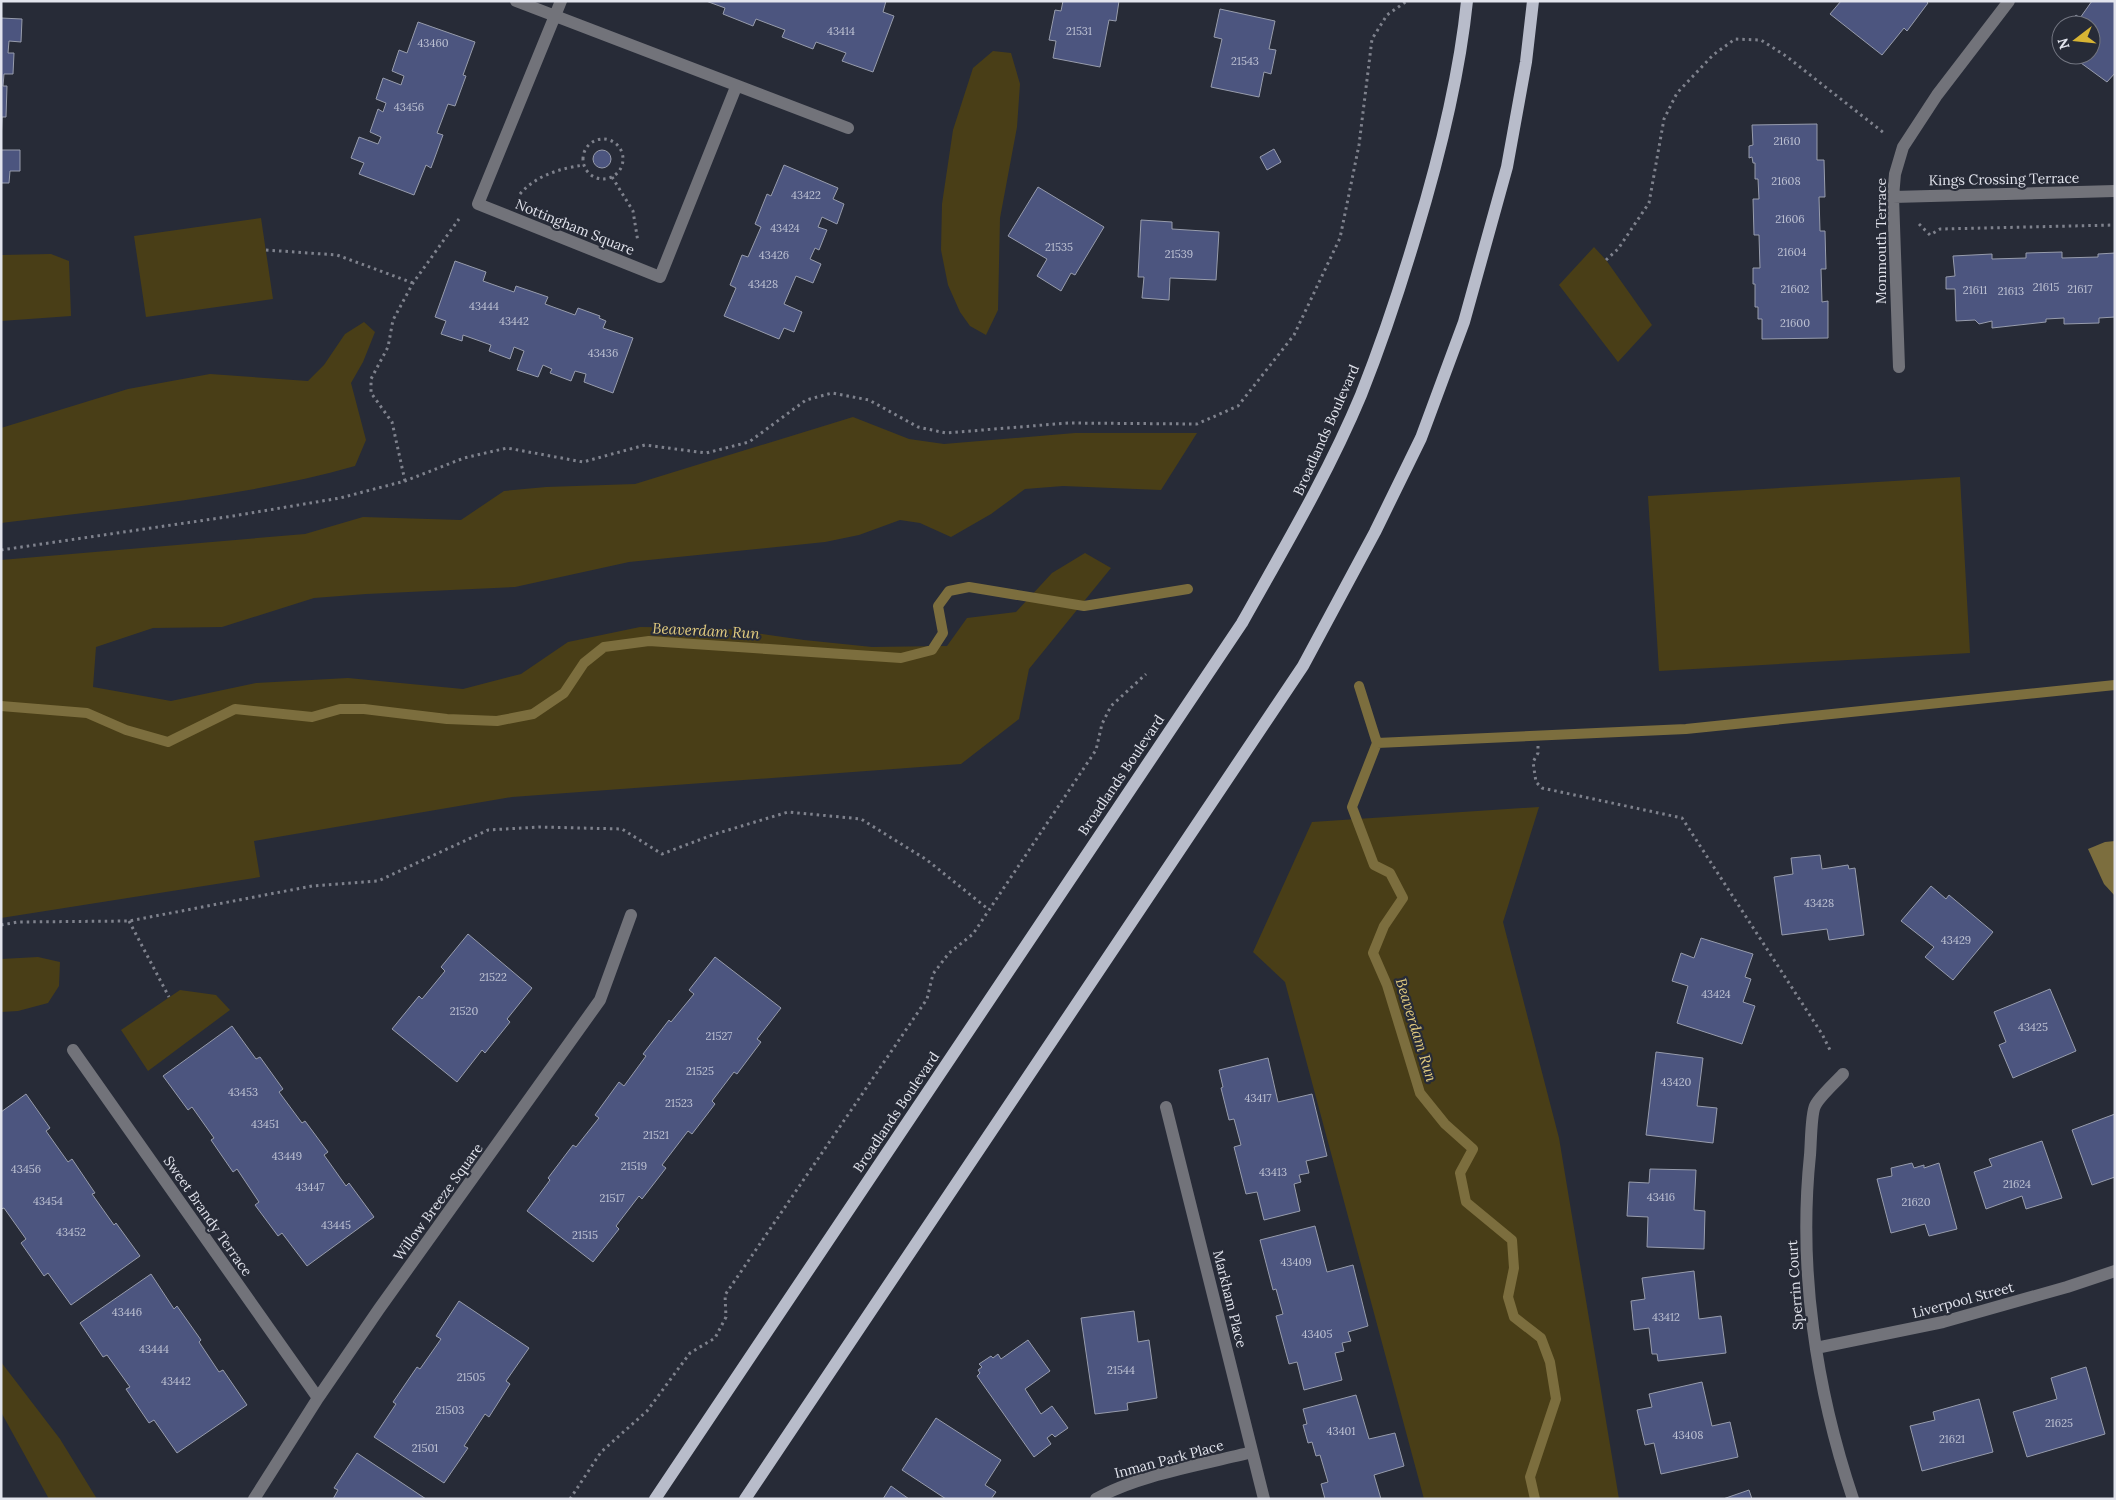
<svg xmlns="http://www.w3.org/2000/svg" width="2116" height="1500" viewBox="0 0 2116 1500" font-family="Lora,serif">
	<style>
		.green { fill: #493e17 }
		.water { fill: #7c6e3e }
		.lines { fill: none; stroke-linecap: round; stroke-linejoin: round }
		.stream { stroke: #7c6e3e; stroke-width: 10 }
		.building { fill: #4c557f; stroke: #979cac }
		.path { stroke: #7f828d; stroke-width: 3; stroke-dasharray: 2.5 4; stroke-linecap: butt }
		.minor { stroke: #72737a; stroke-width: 12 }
		.major { stroke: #b8bcca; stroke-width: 12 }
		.labels { text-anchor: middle; stroke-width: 4.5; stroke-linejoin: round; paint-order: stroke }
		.number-label { font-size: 11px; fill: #bcc0d2 }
		.street-label { font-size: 14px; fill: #e2e4ed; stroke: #272b37 }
		.water-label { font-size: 15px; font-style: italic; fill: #e2cb7f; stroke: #272b37 }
	</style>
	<rect width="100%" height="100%" fill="#272b37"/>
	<path class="green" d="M993 51 1011 53 1020 84 1017 127 1000 218 998 310 986 335 970 326 960 312 948 285 941 250 942 204 953 130 973 68Z
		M261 218 273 299 146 317 134 236Z
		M1594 247 1606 260 1652 325 1618 362 1559 285Z
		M51 254 69 261 71 316 1 321V255Z
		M364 322 375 332 363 362 351 383 366 440 355 466C242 498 118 508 1 523V428L128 389 210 374 308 381 324 365 345 334Z
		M853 417 909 439 944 444 1075 433H1197L1161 490 1063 486 1025 489 991 514 951 537 920 523 900 520 859 535 825 542 629 562 515 587 366 594 314 598 222 627 153 628 96 647 93 687 171 701 256 683 348 678 463 689 521 674 568 642 640 627 721 628 804 640 872 647 947 646 967 618 1016 612 1052 573 1085 553 1111 568 1029 669 1019 719 961 764 512 797 254 841 260 877 1 918V560L305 534 363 517 461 520 504 491 546 487 635 484Z
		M1960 477 1970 653 1659 671 1648 496Z
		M1539 807 1503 922 1559 1138 1619 1499H1424L1285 982 1253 952 1312 822Z
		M38 957 60 962 59 986 48 1003 18 1011 1 1012V959Z
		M180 990 216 995 230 1010 148 1071 121 1030Z
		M1 1362 60 1439 97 1499H49L1 1412Z"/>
	<path class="water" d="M2115 841V896L2104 884 2088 849 2105 842Z"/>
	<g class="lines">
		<path class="stream" d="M1359 686 1377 743 1352 807 1374 865 1390 873 1403 898 1384 926 1373 953 1387 985 1420 1093 1445 1124 1473 1149 1460 1173 1466 1202 1512 1240 1514 1268 1508 1297 1514 1317 1541 1338 1550 1362 1556 1399 1530 1477 1535 1499
			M1 706 87 713 126 730 168 742 235 709 312 717 340 709H364L447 719 497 721 533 714 564 693 584 663 604 647 649 641 901 658 932 650 943 633 938 606 949 591 969 587 1084 606 1188 589
			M1377 743 1686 729 2115 685"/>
	</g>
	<path class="building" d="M706 1H886L883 12 894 16 873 72 842 61 846 53 816 42 813 49 782 37 785 30 756 19 753 26 723 14 725 8Z
		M1063 1H1119L1116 21 1109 20 1100 67 1053 58 1056 41 1049 40 1055 10 1061 11Z
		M1841 1H1926L1928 3 1907 31 1904 28 1882 55 1830 14Z
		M2092 1H2115V73L2107 82 2070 55H2091V25H2068L2076 15 2080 18Z
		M1220 9 1275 21 1269 49 1276 50 1271 74 1264 72 1259 97 1211 87 1222 39 1214 37Z
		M1 18 22 19 21 42 9 41 8 53H14L13 74H4L3 86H7L6 117H2L1 145Z
		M418 22 475 42 463 75 466 76 455 106 448 104 437 133 443 135 431 168 426 165 414 195 359 174 364 163 351 158 359 137 378 144 381 137 370 132 378 109 383 112 386 103 376 99 383 78 401 85 404 76 392 71 399 50 407 53Z
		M1817 124V160H1824L1825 197H1819L1820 231H1825L1826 269H1821L1822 302 1828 301V338L1762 339V319H1758V307H1755V284H1753V268H1760L1759 235H1754L1753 199H1759L1758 179H1755V163H1753L1752 157 1749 158V146L1753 145 1752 125Z
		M1274 149 1281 162 1267 170 1260 157Z
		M1 150H20V171H10L9 183H1V186Z
		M593 159a9 9 0 1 1 18 0a9 9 0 1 1-18 0Z
		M784 165 838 188 833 199 844 204 837 224 822 217 818 227 827 230 819 250 815 248 810 259 821 264 813 283 796 276 784 304 802 312 794 332 784 328 779 339 724 316 736 288 730 285 742 255 748 257 761 227 755 224 767 194 771 196Z
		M1038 187 1104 227 1075 275 1071 273 1061 291 1037 276 1047 259 1008 236Z
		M1141 220 1172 222V229L1219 232 1216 280 1170 278 1169 300 1142 298 1144 277H1138Z
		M2062 252V258L2098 257V254L2115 253V317L2099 318V323L2064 324V318L2046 319V322L1992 328V321L1979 324 1975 320 1956 321 1955 289H1946V277L1955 276 1953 256 1992 254V259L2026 258V253Z
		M455 261 486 272 483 281 514 292 516 286 548 297 545 304 575 315 578 308 600 316 599 318 606 321 603 328 633 338 613 393 584 382 586 374 575 371 571 381 550 373 552 369 543 365 538 377 517 370 524 351 514 347 510 359 489 351 491 345 463 335 462 341 441 334 446 321 435 317Z
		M1820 855 1822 869 1848 865 1849 869 1855 868 1864 935 1829 940 1827 929 1782 935 1774 877 1793 874 1791 858Z
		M1931 886 1946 899 1949 895 1993 932 1953 980 1925 957 1934 947 1901 921Z
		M468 934 532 988 507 1019 510 1022 485 1053 482 1050 457 1082 392 1029 419 996 422 999 445 971 441 967Z
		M1701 938 1753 954 1745 977 1751 979 1743 1002 1755 1006 1742 1044 1677 1023 1688 986 1672 981 1681 953 1694 958Z
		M715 957 781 1008 757 1039 761 1042 737 1074 734 1072 712 1101 715 1104 692 1134 688 1131 662 1165 666 1168 642 1199 639 1196 616 1226 619 1229 593 1262 527 1211 550 1180 548 1178 573 1145 576 1147 599 1118 595 1115 619 1082 624 1086 646 1056 643 1054 669 1020 671 1022 694 994 689 990Z
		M2050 989 2076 1051 2013 1078 1999 1045 2006 1042 1994 1012Z
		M232 1026 256 1059 260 1057 283 1089 279 1092 302 1123 305 1121 328 1152 324 1155 346 1186 349 1183 374 1217 307 1266 282 1233 278 1236 255 1205 259 1202 237 1169 233 1172 211 1140 214 1138 192 1107 188 1110 163 1076Z
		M1656 1052 1703 1058 1697 1106 1717 1108 1713 1143 1646 1135Z
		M1268 1058 1278 1102 1312 1094 1327 1156 1306 1161 1309 1173 1299 1175 1301 1182 1294 1184 1300 1211 1264 1220 1257 1192 1246 1194 1234 1147 1241 1145 1234 1119 1229 1120 1221 1088 1223 1087 1219 1070Z
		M26 1094 50 1128 46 1131 68 1162 72 1159 95 1193 92 1194 114 1225 116 1223 140 1256 71 1305 48 1273 44 1276 21 1243 26 1239 4 1208 1 1209V1112Z
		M2115 1114V1177L2092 1185 2072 1130Z
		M2042 1141 2062 1198 2026 1209 2022 1196 1986 1209 1974 1172 1992 1166 1989 1159Z
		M1912 1163 1914 1168 1924 1165V1168L1939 1163 1957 1229 1929 1236 1925 1224 1891 1233 1877 1179 1892 1176 1891 1168Z
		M1650 1169 1696 1170 1694 1210 1705 1211 1704 1249 1647 1247 1648 1217 1627 1216 1629 1182 1649 1183Z
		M1315 1226 1327 1272 1353 1265 1368 1326 1348 1332 1351 1341 1342 1343 1344 1351 1335 1353 1342 1380 1304 1390 1297 1362 1289 1364 1276 1316 1283 1314 1276 1289 1273 1290 1260 1240Z
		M1694 1271 1699 1319 1721 1316 1726 1353 1658 1361 1657 1354H1652L1649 1328 1634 1330 1631 1301 1645 1299 1642 1278Z
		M151 1274 174 1309 177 1306 201 1340 199 1342 219 1372 223 1370 247 1405 177 1453 154 1420 149 1423 126 1389 130 1387 107 1355 103 1357 80 1323Z
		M459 1301 529 1348 506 1381 510 1384 489 1417 485 1414 464 1446 468 1448 444 1483 374 1437 396 1404 393 1402 417 1367 420 1369 441 1339 436 1336Z
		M1134 1311 1138 1342 1149 1340 1157 1398 1127 1403 1128 1410 1095 1414 1081 1318Z
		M1028 1340 1050 1371 1025 1389 1041 1414 1052 1406 1068 1428 1055 1437 1052 1434 1047 1438 1051 1444 1034 1457 977 1376 980 1373 978 1370 982 1367 979 1364 991 1356 993 1358 998 1354 1001 1359Z
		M2086 1367 2105 1434 2027 1457 2013 1412 2057 1399 2051 1378Z
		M1702 1382 1712 1426 1730 1422 1738 1457 1661 1474 1654 1443 1645 1445 1637 1410 1652 1407 1649 1394Z
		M1356 1395 1369 1439 1395 1433 1404 1466 1374 1475 1381 1499H1325L1321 1484 1328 1482 1320 1455 1316 1456 1312 1442 1308 1443 1303 1425 1307 1424 1303 1409Z
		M1979 1399 1993 1452 1922 1471 1910 1426 1935 1420 1933 1412Z
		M936 1418 1001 1460 985 1485 996 1492 991 1499H946L902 1470Z
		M357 1453 426 1499H333L338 1490 334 1488Z
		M891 1486 909 1499H883Z
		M1749 1490 1752 1499H1723Z"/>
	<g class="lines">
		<path class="path" d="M583 159a20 20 0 1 1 40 0a20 20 0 1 1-40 0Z
			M612 177 633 211 638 242
			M520 194C536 175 562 168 584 165
			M1919 224 1930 235 1940 229 2115 225
			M266 250 337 255 413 283
			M1606 260 1618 249 1649 203 1664 119 1677 93 1713 55 1735 39 1761 40 1786 56 1884 133
			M405 481 392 422 371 393V379L388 347 393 320 413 283 459 219
			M1 550 233 516 340 498 405 481 464 458 507 448 583 462 645 445 706 453 749 442 806 400 832 393 869 400 918 427 946 433 1068 423 1197 424 1238 406 1294 335 1340 238 1359 145 1372 39 1387 15 1407 1
			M1538 746V753L1533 762 1536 782 1542 788 1682 818 1822 1034 1831 1052
			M129 921 169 997
			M1 925 18 922 129 921 312 886 378 881 488 830 539 827 622 829 662 854 715 834 788 812 861 819 927 860 988 909
			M570 1499 601 1452 647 1411 690 1353 715 1338 726 1317 725 1295 927 999 933 974 949 953 973 934 1096 750 1102 724 1111 706 1146 674"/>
		<path class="minor" d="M516 1 848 128
			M561 1 478 204 660 277 736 87
			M1893 197 2115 191
			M1899 367 1893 197 1895 174 1903 147 1937 95 2009 1
			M73 1050 318 1398
			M1843 1074C1836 1082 1819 1097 1815 1106 1811 1114 1811 1144 1810 1155 1798 1270 1816 1389 1853 1499
			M1166 1107 1264 1499
			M1816 1348 1943 1322 2067 1287 2115 1271
			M254 1499 318 1398 379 1309 600 1000 631 915
			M1096 1499C1136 1475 1206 1464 1252 1452"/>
		<path class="major" d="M655 1499 1242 623C1284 548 1328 474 1361 395 1382 342 1400 288 1416 234 1439 158 1459 80 1467 1
			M745 1499 1303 666 1375 532 1421 438 1464 322 1507 167 1526 62 1533 1"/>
	</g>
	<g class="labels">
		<g class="number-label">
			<text x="841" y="35">43414</text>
			<text x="1079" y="35">21531</text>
			<text x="433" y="47">43460</text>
			<text x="1245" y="65">21543</text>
			<text x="409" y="111">43456</text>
			<text x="1787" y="145">21610</text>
			<text x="1786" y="185">21608</text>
			<text x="806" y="199">43422</text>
			<text x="1790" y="223">21606</text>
			<text x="785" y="232">43424</text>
			<text x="1059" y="251">21535</text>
			<text x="1792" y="256">21604</text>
			<text x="1179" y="258">21539</text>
			<text x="774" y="259">43426</text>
			<text x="763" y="288">43428</text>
			<text x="2046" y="291">21615</text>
			<text x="1795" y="293">21602</text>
			<text x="2080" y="293">21617</text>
			<text x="1975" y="294">21611</text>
			<text x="2011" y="295">21613</text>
			<text x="484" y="310">43444</text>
			<text x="514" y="325">43442</text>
			<text x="1795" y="327">21600</text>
			<text x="603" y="357">43436</text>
			<text x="1819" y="907">43428</text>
			<text x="1956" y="944">43429</text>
			<text x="493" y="981">21522</text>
			<text x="1716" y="998">43424</text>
			<text x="464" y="1015">21520</text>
			<text x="2033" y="1031">43425</text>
			<text x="719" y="1040">21527</text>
			<text x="700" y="1075">21525</text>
			<text x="1676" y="1086">43420</text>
			<text x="243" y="1096">43453</text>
			<text x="1258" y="1102">43417</text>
			<text x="679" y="1107">21523</text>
			<text x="265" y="1128">43451</text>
			<text x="656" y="1139">21521</text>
			<text x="287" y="1160">43449</text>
			<text x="634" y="1170">21519</text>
			<text x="26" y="1173">43456</text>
			<text x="1273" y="1176">43413</text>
			<text x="2017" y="1188">21624</text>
			<text x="310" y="1191">43447</text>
			<text x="1661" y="1201">43416</text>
			<text x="612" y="1202">21517</text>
			<text x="48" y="1205">43454</text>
			<text x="1916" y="1206">21620</text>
			<text x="336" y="1229">43445</text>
			<text x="71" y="1236">43452</text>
			<text x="585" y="1239">21515</text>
			<text x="1296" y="1266">43409</text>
			<text x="127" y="1316">43446</text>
			<text x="1666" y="1321">43412</text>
			<text x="1317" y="1338">43405</text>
			<text x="154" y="1353">43444</text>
			<text x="1121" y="1374">21544</text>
			<text x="471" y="1381">21505</text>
			<text x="176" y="1385">43442</text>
			<text x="450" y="1414">21503</text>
			<text x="2059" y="1427">21625</text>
			<text x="1341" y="1435">43401</text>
			<text x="1688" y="1439">43408</text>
			<text x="1952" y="1443">21621</text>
			<text x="425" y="1452">21501</text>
		</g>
		<g class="street-label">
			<text transform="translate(2004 179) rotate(-1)" y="5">Kings Crossing Terrace</text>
			<text transform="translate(575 227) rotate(22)" y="5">Nottingham Square</text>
			<text transform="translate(1881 241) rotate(-90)" y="5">Monmouth Terrace</text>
			<text transform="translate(1326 430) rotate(-66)" y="5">Broadlands Boulevard</text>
			<text transform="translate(1121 775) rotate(-56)" y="5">Broadlands Boulevard</text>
			<text transform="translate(896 1112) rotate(-56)" y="5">Broadlands Boulevard</text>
			<text transform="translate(438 1202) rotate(-54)" y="5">Willow Breeze Square</text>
			<text transform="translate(208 1216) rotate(55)" y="5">Sweet Brandy Terrace</text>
			<text transform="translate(1795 1285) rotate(-94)" y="5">Sperrin Court</text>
			<text transform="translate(1230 1299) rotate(76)" y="5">Markham Place</text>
			<text transform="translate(1963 1300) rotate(-15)" y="5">Liverpool Street</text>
			<text transform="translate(1169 1459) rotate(-15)" y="5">Inman Park Place</text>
		</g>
		<g class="water-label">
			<text transform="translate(706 631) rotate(3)" y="5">Beaverdam Run</text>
			<text transform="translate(1416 1030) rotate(73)" y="5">Beaverdam Run</text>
		</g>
	</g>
	<rect width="2116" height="1500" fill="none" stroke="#e2e4ed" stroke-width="5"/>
	<g transform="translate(2076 40) rotate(254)"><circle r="24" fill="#272b37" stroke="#727580"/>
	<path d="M0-4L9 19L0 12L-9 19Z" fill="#d7b434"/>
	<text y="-8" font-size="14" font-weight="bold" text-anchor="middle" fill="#e2e4ed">N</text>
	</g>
</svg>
